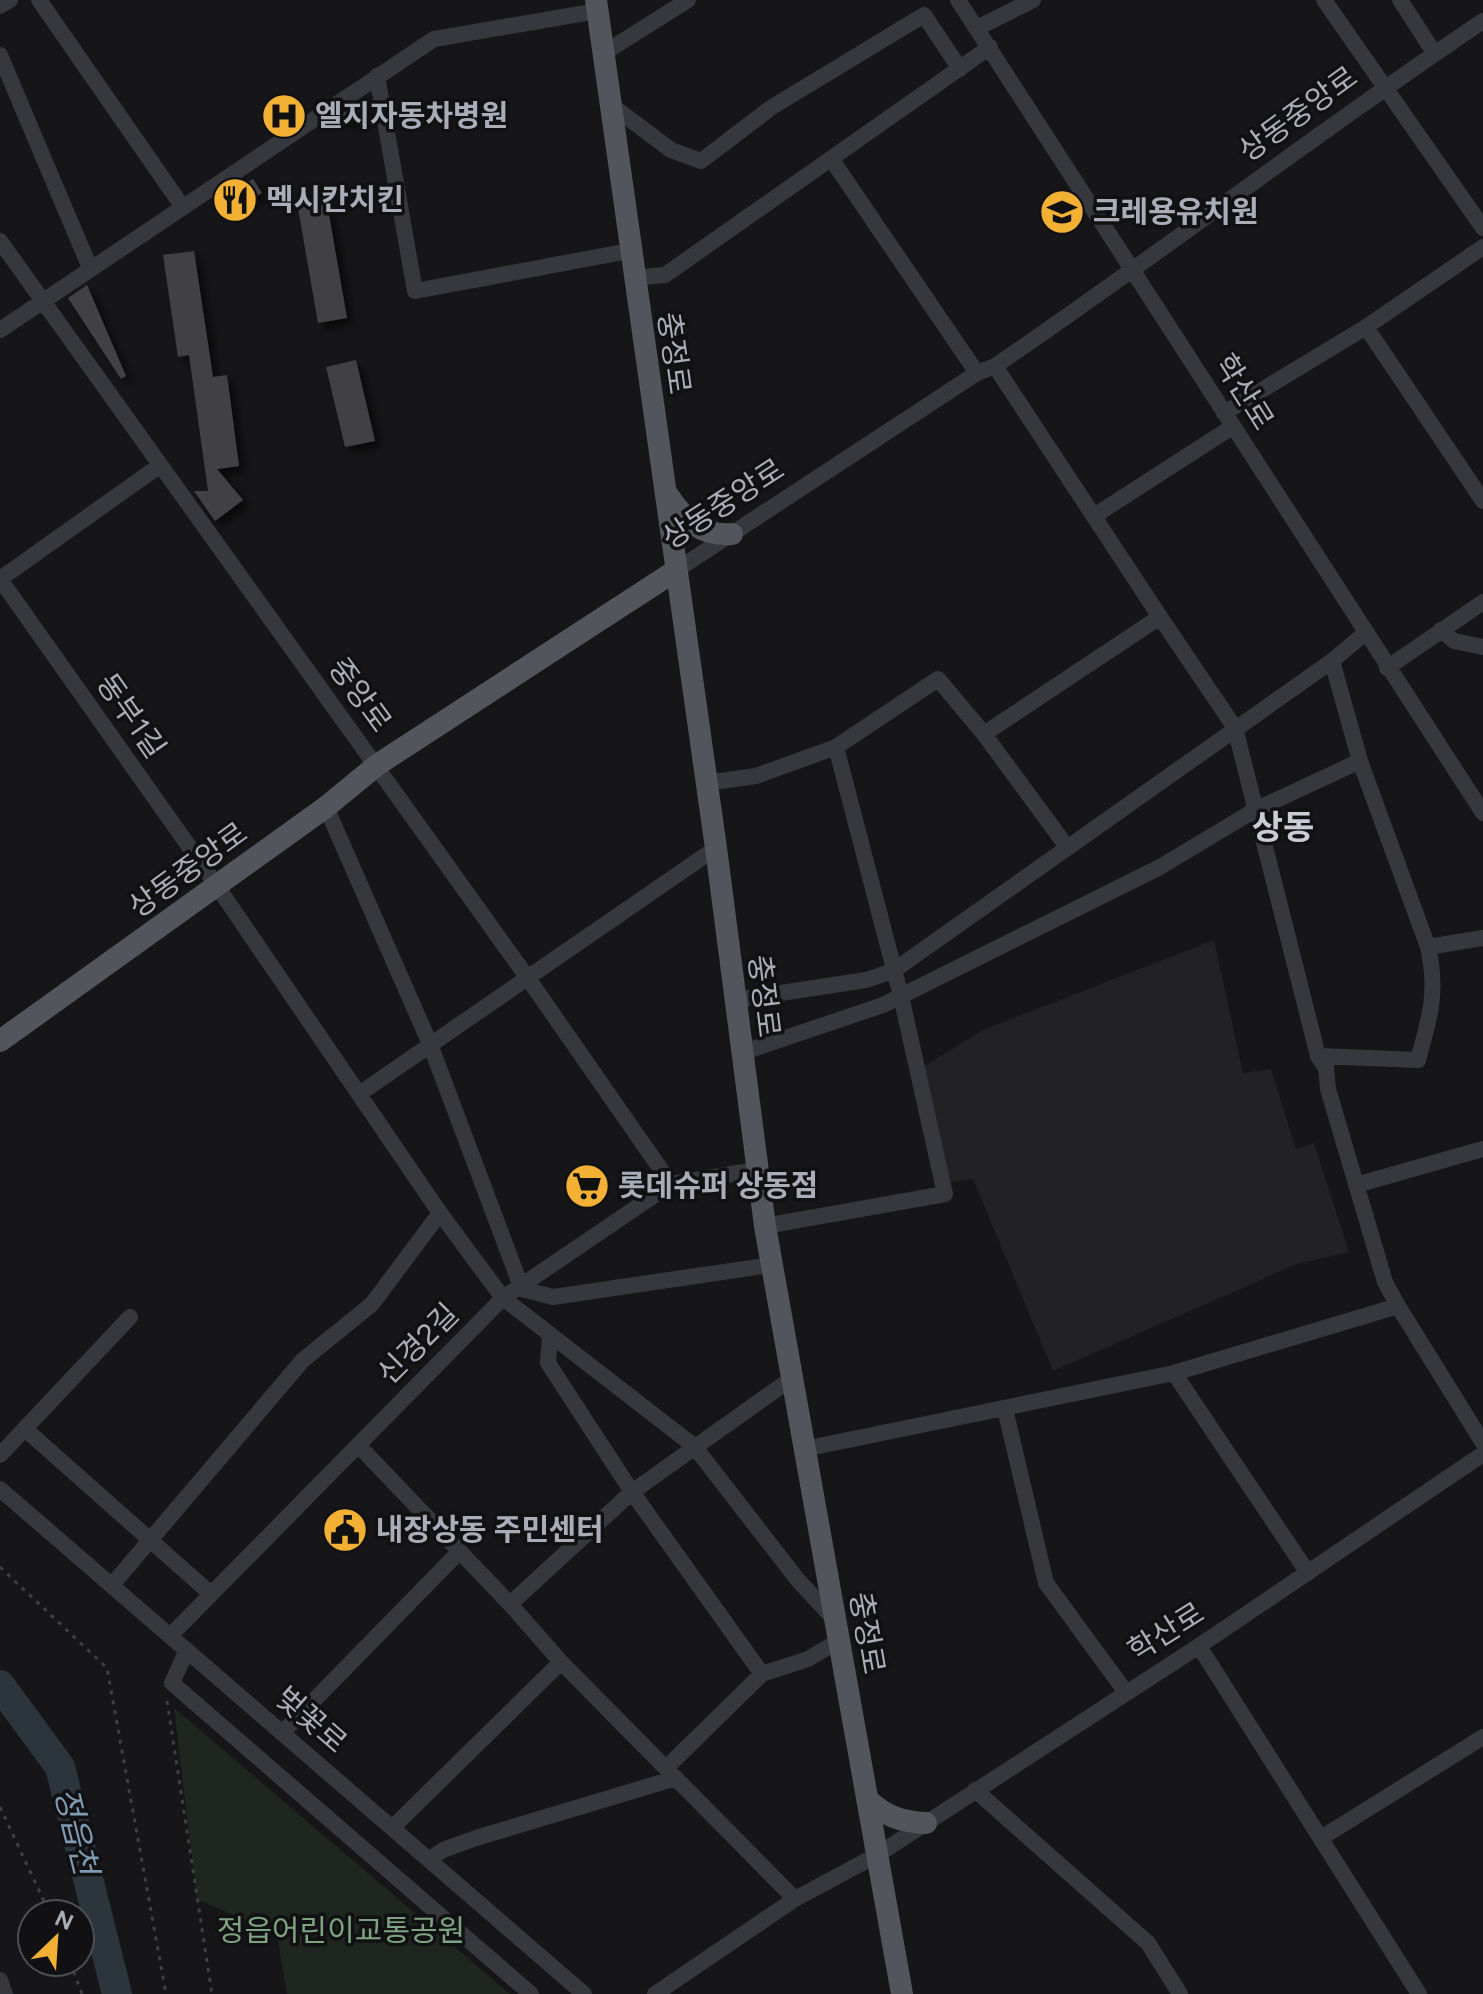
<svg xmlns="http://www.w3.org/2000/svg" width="1483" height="1994" viewBox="0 0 1483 1994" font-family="Figtree,'Noto Sans KR',sans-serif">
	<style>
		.built { fill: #222225 }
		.green { fill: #1e261f }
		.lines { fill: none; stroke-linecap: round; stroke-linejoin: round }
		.river { stroke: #2c353c; stroke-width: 30 }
		.building { fill: #404145; filter: url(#shadow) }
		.path { stroke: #3d3f44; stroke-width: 3; stroke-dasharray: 4 6; stroke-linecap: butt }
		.minor { stroke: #37383d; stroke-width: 16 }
		.major { stroke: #53555c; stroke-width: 22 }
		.labels { text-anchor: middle; stroke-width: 7; stroke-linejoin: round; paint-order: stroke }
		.street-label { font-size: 30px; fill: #a8adb8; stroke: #111113 }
		.poi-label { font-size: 30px; font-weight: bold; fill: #a8adb8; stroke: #111113; text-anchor: start }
		.park-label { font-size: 30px; fill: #7fa381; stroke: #111113 }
		.water-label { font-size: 32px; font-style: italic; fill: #7f9bb3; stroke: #111113 }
		.quarter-label { font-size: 34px; font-weight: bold; fill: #c9ccd4; stroke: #111113 }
	</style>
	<defs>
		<filter id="shadow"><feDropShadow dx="6" dy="6" stdDeviation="4" flood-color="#0009"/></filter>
	</defs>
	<rect width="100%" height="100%" fill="#161618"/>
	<path class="built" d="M1214 940 1243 1073 1271 1069 1296 1149 1314 1143 1349 1252 1297 1264 1053 1371 973 1179 950 1182 923 1067 983 1030Z"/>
	<path class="green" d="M174 1708 510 1994H287L277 1935 197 1899Z"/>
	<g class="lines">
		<path class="river" d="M0 1685 60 1767 117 1994"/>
	</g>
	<path class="building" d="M363 100 366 119 344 123 342 114Z
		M253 179 262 193 233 210 224 196Z
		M327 203 347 318 318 323 298 208Z
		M194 251 213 377 227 375 239 466 217 469 243 500 215 521 194 491H208L189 355 178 357 163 255Z
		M87 285 126 376 121 379 68 298Z
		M356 360 375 441 345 447 326 367Z"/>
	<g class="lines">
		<path class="path" d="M0 1567 107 1668 166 1994
			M167 1701 212 1994
			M0 1807 50 1914
			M70 1962 82 1994"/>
		<path class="minor" d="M39 0 182 206
			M958 0 1483 813
			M1324 0 1483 228
			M1400 0 1435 54
			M0 6 10 0
			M977 28 1033 0
			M604 53 688 0
			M0 55 90 268
			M377 76 415 291 629 251
			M611 105 671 150 701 161 772 107 924 15 960 69
			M832 160 977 373
			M0 241 527 977 671 1184
			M633 278 665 275 990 47
			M1366 327 1483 247
			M0 330 434 39 597 11
			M1224 413 1366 327 1483 501
			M1094 516 1232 427
			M675 571 977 373 995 366C1160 254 1317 132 1483 21
			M0 579 217 886 440 1213 372 1304 303 1360 112 1585
			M0 579 159 466
			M1160 617 1235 728 1318 1056 1418 1060C1430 1017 1438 992 1428 947L1360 761 1332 661
			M1441 630 1454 641 1483 647
			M1387 668 1483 602
			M984 734 1067 847
			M706 783 756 776 836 747 938 679 984 734 1160 617 995 366
			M326 807 430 1044 522 1289 553 1297 771 1265
			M1428 947 1483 938
			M735 1000 866 980 893 971 1332 661 1365 633
			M741 1053 883 1005 1160 867 1255 810 1360 761
			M1318 1056 1326 1068 1328 1089 1385 1282 1398 1306
			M359 1094 716 848
			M1356 1185 1483 1149
			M440 1213 503 1298 694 1446 797 1579 835 1620
			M765 1226 945 1194 901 996 836 747
			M550 1334 548 1363 632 1492 762 1674
			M1174 1373 1308 1573
			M1005 1409 1046 1583 1125 1691
			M25 1429 211 1594
			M358 1445 510 1604 561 1662 795 1899
			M804 1449 1174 1373 1398 1306 1483 1443
			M0 1455 130 1317
			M0 1489 584 1994
			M510 1604 632 1492 791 1379
			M170 1636 503 1298 671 1184 756 1170
			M1199 1646 1419 1994
			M187 1650 172 1683 531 1994
			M282 1733 460 1551
			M666 1768 762 1674 808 1659 838 1641
			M975 1790 1148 1943 1180 1994
			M392 1828 561 1662
			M1321 1838 1483 1737
			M429 1860 443 1850 476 1838 676 1778
			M0 1980 5 1994
			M655 1994 795 1899 877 1855 1199 1646 1483 1454"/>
		<path class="major" d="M596 0 716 848 765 1226 902 1994
			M667 494C685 520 699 536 732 534
			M0 1041 326 807 377 765 675 571
			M867 1799C885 1816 901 1822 926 1823"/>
	</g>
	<defs>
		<g id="hospital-disc" transform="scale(2.3)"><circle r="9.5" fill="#f2b134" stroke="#111113"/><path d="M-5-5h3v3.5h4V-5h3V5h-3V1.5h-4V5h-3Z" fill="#111"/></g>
		<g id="restaurant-disc" transform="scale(2.3)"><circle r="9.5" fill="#f2b134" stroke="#111113"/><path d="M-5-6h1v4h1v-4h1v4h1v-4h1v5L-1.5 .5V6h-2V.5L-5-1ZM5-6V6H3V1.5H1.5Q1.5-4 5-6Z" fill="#111"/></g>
		<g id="school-disc" transform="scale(2.3)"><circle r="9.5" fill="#f2b134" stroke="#111113"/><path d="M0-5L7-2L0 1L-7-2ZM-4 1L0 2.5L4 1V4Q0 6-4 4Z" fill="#111"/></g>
		<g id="supermarket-disc" transform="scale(2.3)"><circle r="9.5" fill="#f2b134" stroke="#111113"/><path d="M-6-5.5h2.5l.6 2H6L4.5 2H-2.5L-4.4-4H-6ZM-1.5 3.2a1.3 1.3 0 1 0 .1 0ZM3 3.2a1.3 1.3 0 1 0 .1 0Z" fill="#111"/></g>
		<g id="civic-disc" transform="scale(2.3)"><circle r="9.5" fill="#f2b134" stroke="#111113"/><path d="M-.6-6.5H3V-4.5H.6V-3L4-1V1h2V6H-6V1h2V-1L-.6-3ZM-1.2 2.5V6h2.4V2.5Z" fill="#111"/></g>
	</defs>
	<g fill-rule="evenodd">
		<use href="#hospital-disc" x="284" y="116"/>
		<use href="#restaurant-disc" x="235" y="200"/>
		<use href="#school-disc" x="1062" y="212"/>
		<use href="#supermarket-disc" x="587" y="1186"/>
		<use href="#civic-disc" x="345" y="1530"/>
	</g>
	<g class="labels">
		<g class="street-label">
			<text transform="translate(1298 114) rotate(-36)" y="10">상동중앙로</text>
			<text transform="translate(674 353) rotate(82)" y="10">충정로</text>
			<text transform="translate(1244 392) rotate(58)" y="10">학산로</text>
			<text transform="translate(723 504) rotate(-33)" y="10">상동중앙로</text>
			<text transform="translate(360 695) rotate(54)" y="10">중앙로</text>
			<text transform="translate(131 716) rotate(55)" y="10">동부1길</text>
			<text transform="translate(188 870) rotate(-36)" y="10">상동중앙로</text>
			<text transform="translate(764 996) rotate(83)" y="10">충정로</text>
			<text transform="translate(418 1344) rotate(-45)" y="10">신경2길</text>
			<text transform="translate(1166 1632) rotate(-32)" y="10">학산로</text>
			<text transform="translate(867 1633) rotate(80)" y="10">충정로</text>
			<text transform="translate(311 1720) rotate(41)" y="10">벚꽃로</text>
		</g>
		<g class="poi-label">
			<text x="315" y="126">엘지자동차병원</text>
			<text x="266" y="210">멕시칸치킨</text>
			<text x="1093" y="222">크레용유치원</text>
			<text x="618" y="1196">롯데슈퍼 상동점</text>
			<text x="376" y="1540">내장상동 주민센터</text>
		</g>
		<g class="park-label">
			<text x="341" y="1941">정읍어린이교통공원</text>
		</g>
		<g class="water-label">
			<text transform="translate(76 1831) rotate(76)" y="11">정읍천</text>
		</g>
		<g class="quarter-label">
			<text x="1283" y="839">상동</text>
		</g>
	</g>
	<g transform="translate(56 1938) rotate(25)"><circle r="38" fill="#111113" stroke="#4d4f55" stroke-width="2"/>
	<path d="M0-6L14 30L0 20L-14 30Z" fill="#f2b134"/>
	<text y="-12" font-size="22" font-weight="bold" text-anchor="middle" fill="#a8adb8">N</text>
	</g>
</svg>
